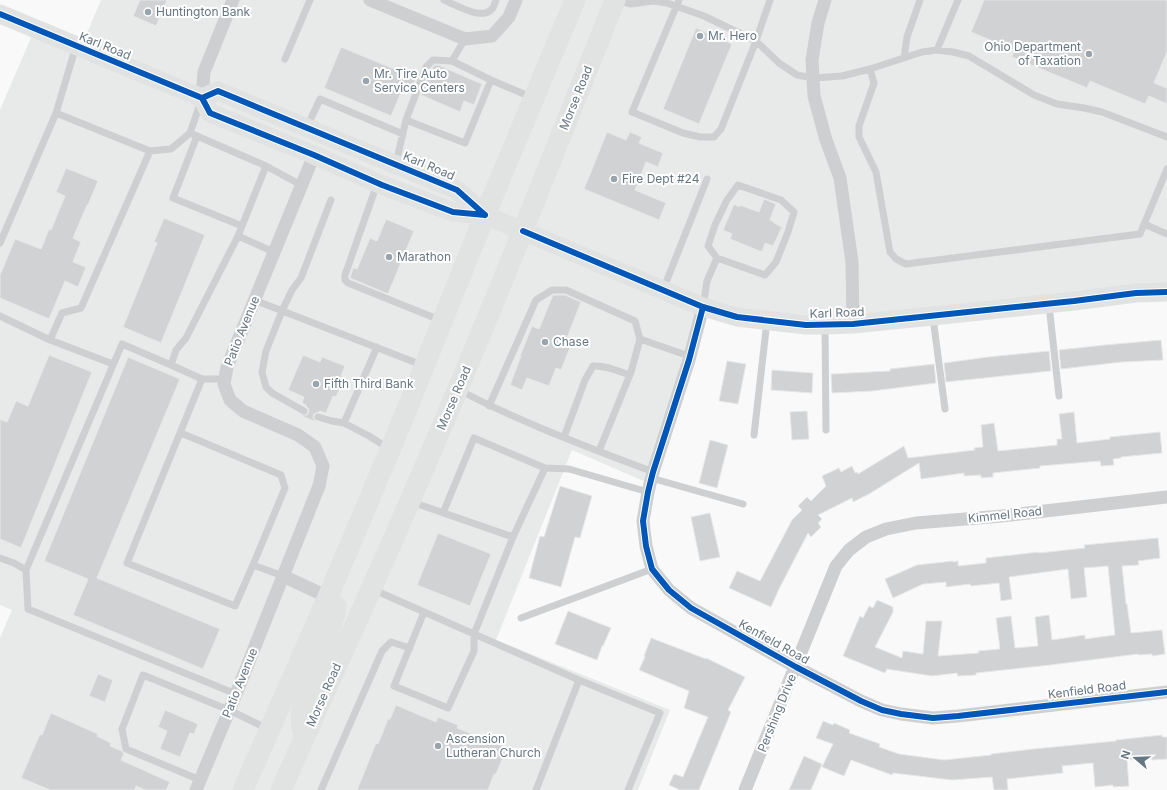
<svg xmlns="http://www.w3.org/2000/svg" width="1167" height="790" viewBox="0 0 1167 790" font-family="Inter,sans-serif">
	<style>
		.built { fill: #e8e9e9 }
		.building { fill: #d0d2d3; stroke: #e8e8e8 }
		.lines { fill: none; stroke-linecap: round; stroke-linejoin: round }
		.service { stroke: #cecfd0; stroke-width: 7 }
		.minor { stroke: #cecfd0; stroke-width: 13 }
		.secondary { stroke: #e1e2e2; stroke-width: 19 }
		.primary { stroke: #e1e2e2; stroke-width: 21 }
		.cycleway-casing { stroke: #fff; stroke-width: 8 }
		.cycleway { stroke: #0057b8; stroke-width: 6 }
		.poi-dot { fill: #99a4ac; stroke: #fff; stroke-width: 1.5 }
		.labels { text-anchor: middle; stroke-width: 4; stroke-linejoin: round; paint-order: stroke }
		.poi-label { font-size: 12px; fill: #657683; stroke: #fff; text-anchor: start }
		.street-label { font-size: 12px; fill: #657683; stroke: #fff }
	</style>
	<rect width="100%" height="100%" fill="#f9f9f9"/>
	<path class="built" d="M101 0H1167V287L808 325 698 309 646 482 572 450 496 640 670 710 638 790H0V638L12 610 0 605V110L36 26 82 45Z"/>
	<path class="building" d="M140 0H167L156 26 133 16Z
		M984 0H1167V52L1154 83 1167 88V104L1149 96 1145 104 1090 81 1087 88 1012 57 1014 50 971 32Z
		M696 28 732 44 699 124 663 109Z
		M341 47 416 78 411 92 403 88 391 116 324 88Z
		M435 65H438L482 84 474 105 464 101 460 112 421 95 426 82 433 67Z
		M607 132 626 140 630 132 642 137 639 143 663 153 658 167 646 162 635 190 666 203 659 220 584 189Z
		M66 168 98 181 88 205H87L73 238 81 242 73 262 86 267 78 287 65 281 49 319 0 298V275L15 239 41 249 49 229 51 230 65 196 56 192Z
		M764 199 776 204 770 220 774 222V223L782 227 773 246 765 243 762 252 730 239 732 234 723 230 734 204 739 207 740 205 759 212Z
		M164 218 205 235 161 343 123 327 157 243 154 242Z
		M386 219 414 231 388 294 350 278 353 268 357 269 370 238 377 241Z
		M553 295H565L581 302 565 343 571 345 561 370 556 368 549 386 527 378 522 390 510 385 521 356H520L532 326 539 329Z
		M1161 340 1163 360 1122 362 1061 369 1059 350 1105 345Z
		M1049 351 1051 371 946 382 944 363 988 357Z
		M49 355 92 372 21 548 0 539V419L7 422 16 401 28 406Z
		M303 355 320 362 322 357 345 366 341 376 344 378 336 397 333 396 326 413 320 411 319 412 314 414 313 418 316 422 302 416V415H307L309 411 308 408 306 406V405L302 403 304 397 288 390Z
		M128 357 180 379 97 578 220 629 203 669 73 615 88 579 44 561Z
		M727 361 746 364 738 404 719 401Z
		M934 364 936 383 872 391 832 393 831 374 890 371V369Z
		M772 370 813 373 812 393 771 390Z
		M807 411 809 439 792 440 790 412Z
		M1074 412 1077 443 1110 439V437L1160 432 1162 453 1121 457V458L1113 459 1114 465 1101 466 1100 461 1040 466V468L993 473V477L981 478V475L964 476V473L921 479 919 463 869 494 853 502 852 498 818 515 822 519 818 523 821 527 811 537 808 533 779 589 771 607 729 588 737 571 760 581 792 520 802 510 798 506 807 497 811 501 826 486 822 476 839 468 841 472 852 466 855 473 857 472 858 474 904 446 908 458 975 450 974 448 983 447 981 425 994 423 998 451 1057 445V439H1062L1059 414Z
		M710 440 728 445 717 488 699 483Z
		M560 486 592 496 580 538 575 537 561 587 529 578 540 536 544 537Z
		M710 513 720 557 700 561 691 517Z
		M438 533 491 554 470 606 417 585Z
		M1158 538 1160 558 1138 561 1139 565 1122 566 1126 604H1127L1131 633 1162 630 1165 654 1152 656V654L1139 655 1138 654 1050 665 976 673V675L958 676 957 673 932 676 887 669 885 673 843 656 860 616 863 618 869 606 873 608 877 600 893 607V612L875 647 902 658 903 651 923 654 926 621H942L938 656 979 653 978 651 1000 649 996 618 1011 616 1015 648 1038 646 1035 617 1049 615 1052 640 1085 635V639L1115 635 1108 566 1084 568 1087 597 1071 599 1068 569 1009 577 1012 599 1001 601 999 583 971 586 970 584 946 587V582L923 584 893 598 885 579 917 565 953 561V562L958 561V566L986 563V558L1039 552V553L1085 548 1084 545Z
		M568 611 611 628 603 646H602L597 660 555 644Z
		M651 638 706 659V658L745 677 728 710 731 712 699 790H680L669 785 674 774 683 777 708 717 684 708 689 691 639 670 645 657 644 656Z
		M98 674 113 680 105 702 89 696Z
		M396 705 436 722 438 717 458 725 457 728 507 748 496 774H494L488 790H357L376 743 378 744 388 719H390Z
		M165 710 198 724 194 734 190 733 180 757 160 749 167 731 158 727Z
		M51 713 98 734 97 736 111 743 110 746 122 751 124 754 121 760 170 782 166 790H145L136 786 135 790H50L21 778 40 734 42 735Z
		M823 721 833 725 834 723 850 730 849 733 880 744 879 747 899 754 944 760 991 755V754L1033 749 1116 741V740L1162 735V737H1167V759L1152 760 1151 758 1127 760 1129 786 1113 787V785L1095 787 1093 763 1062 766 1063 773 1007 779 1008 790H994L992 777 952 780 893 773 892 775 851 760 844 776 822 767 833 744 816 738Z
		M804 756 822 764 811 790H789Z"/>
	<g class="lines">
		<path class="service" d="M444 0C456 5 482 21 492 9 494 7 495 2 496 0
			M616 0 631 4 653 1 667 3 704 16 756 41 779 63 797 75 813 78 842 76 870 69 874 83 859 126V137L876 172 890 252 896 259 906 264 1140 234 1167 169
			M679 0 632 112 683 133 700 137H714L721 129 756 41 770 0
			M937 50 958 0
			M904 58 907 37 920 0
			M285 59 310 0
			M870 69 922 52 937 50 953 52 969 56 1034 95 1057 104 1084 108 1102 112 1167 137
			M491 80 531 97
			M56 113 76 46
			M406 120 465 143 491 80 452 61
			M307 127 320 99 403 134
			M190 133 201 101
			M197 136 173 198 242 226
			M396 163 406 120 426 67 433 60 452 61 465 39
			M266 166 301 185
			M377 184 345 275V280L348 283 440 320
			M738 185 781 200 794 212 788 232 776 262 765 275 717 258 708 246 715 225 727 200Z
			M1144 224 1167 234
			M238 236 274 252
			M0 243 56 113 150 151
			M663 290 707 179
			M254 300 422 365
			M1049 305 1059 396
			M703 307 707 281 717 258
			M0 316 50 340 62 313 81 308 150 151 171 149 190 133 266 166 238 236 186 338 176 350 171 365 202 379 127 563 235 606 253 565 283 576
			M933 318 945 409
			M825 326 826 430
			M50 340 113 364
			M202 379H225
			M459 390C522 423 588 447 653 472
			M489 406 536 300 552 290H566L635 321 640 339 689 356
			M304 411 272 393 266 387 262 372 266 351 282 311 292 290 301 278 331 200
			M318 417 332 421 344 423 369 436 388 448
			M344 423 377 347
			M181 433 281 475 285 488 253 565
			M754 435 767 321
			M564 437 585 380 593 366C605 365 618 371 630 375
			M599 451 631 372 640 339
			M651 478 743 504
			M412 502 513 537 545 468 569 469 648 492
			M443 513 474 438 545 468
			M0 558 14 563 26 570 122 344 171 365
			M26 570 28 609 236 694
			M372 589 474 634 513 537
			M424 612 394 686 448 708 474 651V634L579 680 536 790
			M521 618 652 569
			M579 680 660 713 628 790
			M200 780 126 749 122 729 143 675 229 710 268 729
			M321 790 382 651 391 642 410 648"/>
		<path class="minor" d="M370 0 465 39 492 36 509 17 516 0
			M825 0 818 23 812 60 814 96 826 140 840 178 852 262 853 324
			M202 98 204 72 233 0
			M703 307 689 360 653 472 648 492 643 521 646 546 652 569 669 590 691 608 796 667 861 701 882 710 901 714 933 718 958 716 1167 692
			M283 576 328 597
			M196 790 236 694 319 486 323 466 315 447 298 435 243 411 230 400 224 384 227 367 314 155
			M745 790 836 566 849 550 866 537 886 529 916 523 1002 516 1167 497"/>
		<path class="secondary" d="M0 14 202 98 210 113 314 155 382 185 453 212 485 215 703 307 737 317 806 325H825L853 324 933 316 1074 301 1136 293 1167 292
			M202 98 218 91 457 190 485 215"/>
		<path class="primary" d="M302 729 301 712 335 614 336 606
			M243 790 328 597 401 424 485 215 575 0
			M281 790C326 689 372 589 416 487 486 326 550 163 615 0"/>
		<g class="cycleway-casing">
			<path id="cycleway" d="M0 14 202 98 210 113 314 155 382 185 453 212 485 215
				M202 98 218 91 457 190 485 215
				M523 231 703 307 737 317 806 325 853 324 1074 301 1136 293 1167 292
				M703 307 689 360 653 472 648 492 643 521 646 546 652 569 669 590 691 608 796 667 861 701 882 710 901 714 933 718 958 716 1167 692"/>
		</g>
		<use href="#cycleway" class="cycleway"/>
	</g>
	<g class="poi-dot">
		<circle cx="148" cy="12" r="4"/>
		<circle cx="700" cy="36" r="4"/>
		<circle cx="1089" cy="54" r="4"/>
		<circle cx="366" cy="81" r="4"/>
		<circle cx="614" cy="179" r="4"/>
		<circle cx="389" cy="257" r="4"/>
		<circle cx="545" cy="342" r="4"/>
		<circle cx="316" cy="384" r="4"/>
		<circle cx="438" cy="746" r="4"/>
	</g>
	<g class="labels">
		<g class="poi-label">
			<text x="156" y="16">Huntington Bank</text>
			<text x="708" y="40">Mr. Hero</text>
			<text x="1081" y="51" text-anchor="end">Ohio Department<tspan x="1081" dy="14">of Taxation</tspan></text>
			<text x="374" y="78">Mr. Tire Auto<tspan x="374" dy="14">Service Centers</tspan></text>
			<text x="622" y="183">Fire Dept #24</text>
			<text x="397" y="261">Marathon</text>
			<text x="553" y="346">Chase</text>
			<text x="324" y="388">Fifth Third Bank</text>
			<text x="446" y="743">Ascension<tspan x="446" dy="14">Lutheran Church</tspan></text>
		</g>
		<g class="street-label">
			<text transform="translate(105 46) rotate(22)" y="4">Karl Road</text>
			<text transform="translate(576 98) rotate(-68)" y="4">Morse Road</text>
			<text transform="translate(429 166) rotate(23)" y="4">Karl Road</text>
			<text transform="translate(837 313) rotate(-2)" y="4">Karl Road</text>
			<text transform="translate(242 331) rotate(-68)" y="4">Patio Avenue</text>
			<text transform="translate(454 398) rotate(-67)" y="4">Morse Road</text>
			<text transform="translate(1005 515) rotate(-6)" y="4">Kimmel Road</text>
			<text transform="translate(774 642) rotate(29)" y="4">Kenfield Road</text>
			<text transform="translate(240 683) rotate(-68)" y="4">Patio Avenue</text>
			<text transform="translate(1087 690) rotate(-7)" y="4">Kenfield Road</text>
			<text transform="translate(324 695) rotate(-66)" y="4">Morse Road</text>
			<text transform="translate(777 713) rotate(-68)" y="4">Pershing Drive</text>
		</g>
	</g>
	<g transform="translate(1135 758) rotate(289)" stroke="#ffffff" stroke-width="3" paint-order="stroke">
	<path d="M0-3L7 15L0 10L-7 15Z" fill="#657683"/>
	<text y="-6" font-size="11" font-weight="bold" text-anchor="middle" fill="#657683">N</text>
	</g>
</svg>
